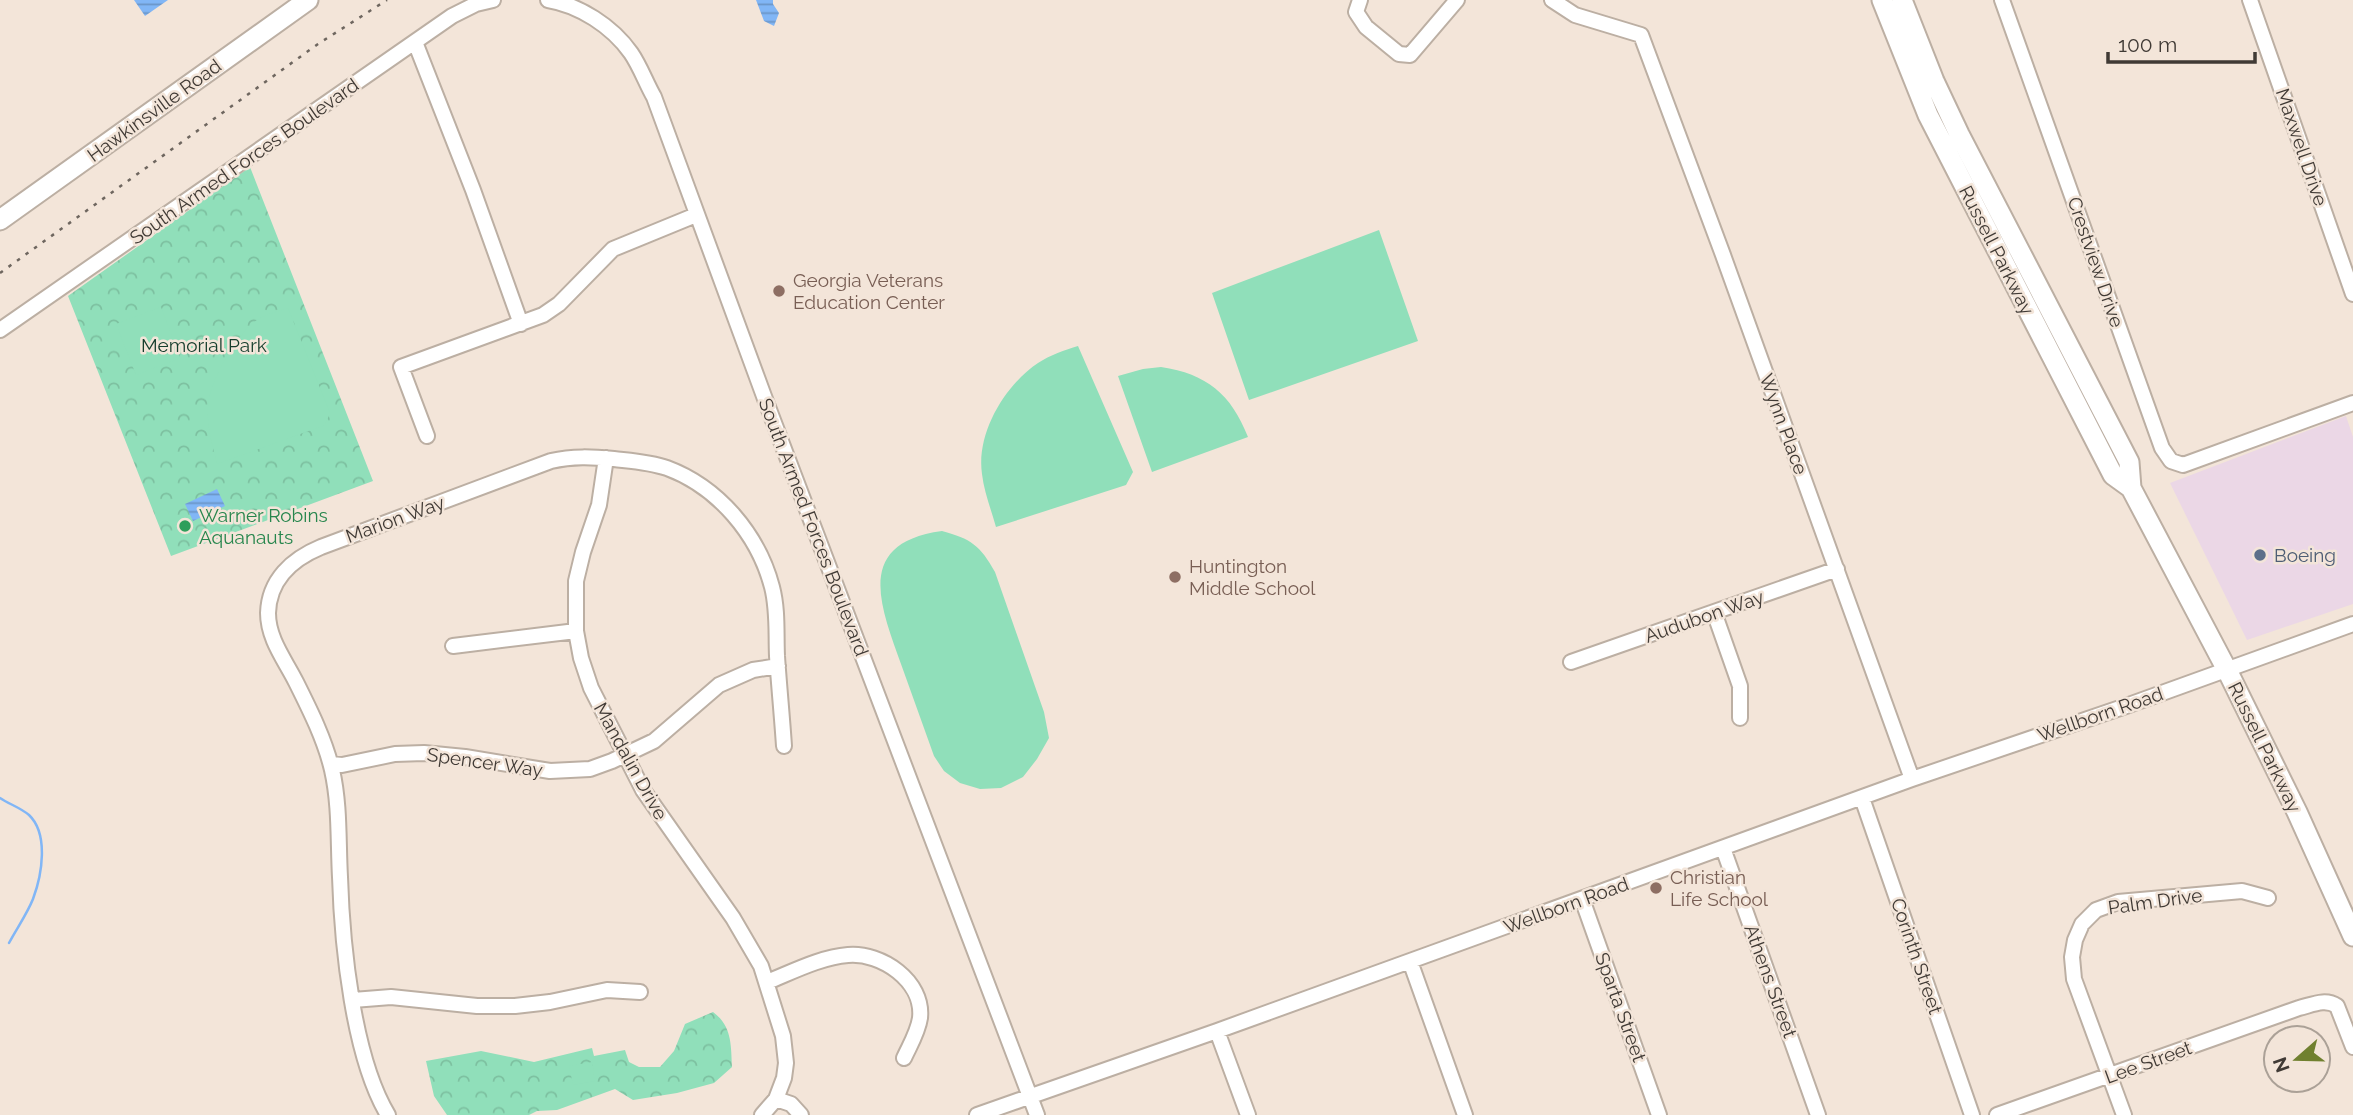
<svg xmlns="http://www.w3.org/2000/svg" width="2353" height="1115" viewBox="0 0 2353 1115" font-family="Raleway,sans-serif">
	<style>
		.commercial { fill: #ebd7e6 }
		.park { fill: url(#park-crowns) }
		.pitch { fill: #90dfba }
		.water { fill: url(#water-rules) }
		.lines { fill: none; stroke-linecap: round; stroke-linejoin: round }
		.stream { stroke: #81b6f6; stroke-width: 2.5 }
		.minor-casing { stroke: #bcafa3; stroke-width: 18 }
		.major-casing { stroke: #bcafa3; stroke-width: 23 }
		.minor { stroke: #fff; stroke-width: 14 }
		.major { stroke: #fff; stroke-width: 19 }
		.rail { stroke: #6e665f; stroke-width: 2.5; stroke-dasharray: 3.5 7; stroke-linecap: butt }
		.education-dot { fill: #8d6e63; stroke: #f3e5d9; stroke-width: 2.5 }
		.leisure-dot { fill: #2e9e5b; stroke: #f3e5d9; stroke-width: 2.5 }
		.service-dot { fill: #5c6f8a; stroke: #f3e5d9; stroke-width: 2.5 }
		.labels { text-anchor: middle; stroke-width: 5; stroke-linejoin: round; paint-order: stroke }
		.street-label { font-size: 19px; fill: #403a35; stroke: #f3e5d9 }
		.education-label { font-size: 19px; fill: #785e54; stroke: #f3e5d9; text-anchor: start }
		.park-label { font-size: 19px; fill: #143d2c; stroke: #f3e5d9 }
		.leisure-label { font-size: 19px; fill: #27864d; stroke: #f3e5d9; text-anchor: start }
		.service-label { font-size: 19px; fill: #4e5e75; stroke: #f3e5d9; text-anchor: start }
	</style>
	<defs>
		<pattern id="park-crowns" width="20" height="18" patternUnits="userSpaceOnUse" patternTransform="scale(1.75)"><rect width="20" height="18" fill="#90dfba"/><path d="M2 6a3 3 0 1 1 6 0M12 15a3 3 0 1 1 6 0" fill="none" stroke="#7dc0a0"/></pattern>
		<pattern id="water-rules" width="6" height="5" patternUnits="userSpaceOnUse" patternTransform="scale(1.75)"><rect width="6" height="5" fill="#81b6f6"/><path d="M0 2.5h6" fill="none" stroke="#6b95c8"/></pattern>
	</defs>
	<rect width="100%" height="100%" fill="#f3e5d9"/>
	<path class="commercial" d="M2346 416 2353 437V604L2247 640 2170 483Z"/>
	<path class="park" d="M250 167 373 481 171 556 68 296Z
		M713 1012C732 1026 731 1045 732 1067L714 1083 677 1093 633 1100 615 1089 557 1110 537 1111 529 1115H447L434 1096 426 1061 481 1051 534 1062 592 1048 594 1056 625 1050 629 1062 639 1067H660L674 1051 685 1024Z"/>
	<path class="pitch" d="M1379 230 1418 341 1249 400 1212 293Z
		M161 307 180 358 136 375 116 324Z
		M288 308 330 413 325 425 217 464C212 443 205 421 209 398 214 375 240 327 262 317 270 313 280 311 288 308Z
		M1078 346 1133 472 1126 485 996 527C991 509 984 492 982 474 976 433 1005 385 1038 363 1050 355 1065 350 1078 346Z
		M1161 367C1207 374 1231 394 1248 437L1152 472 1118 376 1143 369Z
		M942 531C971 539 980 545 995 572L1044 712 1049 738 1037 759 1023 777 1001 788 980 789 960 783 944 771 934 756C923 725 912 695 901 664 880 605 854 543 942 531Z
		M592 1062 595 1081 573 1085 569 1066Z"/>
	<path class="water" d="M134 0H168L145 16Z
		M756 0H773V4L779 13 774 26 764 21Z
		M217 489 225 506 193 521 185 504Z"/>
	<g class="lines">
		<path class="stream" d="M0 798C9 804 21 808 29 815 49 834 42 875 33 899 27 914 17 928 9 943"/>
		<g class="minor-casing">
			<path id="minor" d="M548 0C579 5 612 26 631 53 640 66 646 83 654 97L765 399 1037 1115
				M1360 0 1356 12 1366 27 1399 54 1410 55 1457 0
				M1552 0 1575 15 1641 35 1723 255 1912 779
				M2002 0 2162 448 2171 461 2183 465 2353 403
				M2250 0 2353 294
				M415 42 473 190 521 324
				M0 330 452 16 476 4 493 0
				M427 436 401 367 543 315 559 304 613 249 696 215
				M606 458 599 505 583 552 576 581V631L581 658 591 688 643 790 733 918 761 966 783 1036 786 1063 784 1078 776 1099 762 1115
				M1714 612 1740 686V718
				M453 646 576 631
				M1571 662 1837 569
				M331 764 342 765 395 754 424 753 465 757 550 771 590 769 612 761 654 741 719 685 753 670 778 666
				M1862 798 1972 1115
				M1723 848 1818 1115
				M1582 899 1659 1115
				M1410 961 1465 1115
				M767 982C792 972 821 957 848 955 881 952 924 981 920 1018 918 1032 910 1045 904 1058
				M353 1000 391 997 477 1006H515L550 1002 607 990 640 992
				M1217 1031 1248 1115
				M776 1099 791 1104 801 1115
				M388 1115C353 1057 342 944 340 877 338 841 340 805 332 770 325 740 310 710 296 682 285 660 268 639 268 613 269 580 292 559 321 547L551 461C573 456 592 457 614 459 632 461 650 462 667 468 718 487 758 534 772 587 778 610 776 633 777 656 779 686 782 716 784 746
				M977 1115 1217 1031 1912 779 2126 706 2353 624
				M1997 1115 2299 1008C2312 1005 2325 998 2337 1006L2353 1047
				M2124 1115 2074 979 2072 957 2075 940 2082 924 2096 910 2118 902 2242 891 2268 898"/>
		</g>
		<g class="major-casing">
			<path id="major" d="M1882 0 1928 115 2113 475 2131 488
				M1902 0 1934 81 1959 134 2129 462 2131 488 2227 670 2297 812 2353 936
				M0 220 308 0"/>
		</g>
		<use href="#minor" class="minor"/>
		<use href="#major" class="major"/>
		<path class="rail" d="M0 273 318 44 387 0"/>
	</g>
	<g class="education-dot">
		<circle cx="779" cy="291" r="7"/>
		<circle cx="1175" cy="577" r="7"/>
		<circle cx="1656" cy="888" r="7"/>
	</g>
	<circle class="leisure-dot" cx="185" cy="526" r="7"/>
	<circle class="service-dot" cx="2260" cy="555" r="7"/>
	<g class="labels">
		<g class="street-label">
			<text transform="translate(154 110) rotate(-36)" y="7">Hawkinsville Road</text>
			<text transform="translate(2302 147) rotate(71)" y="7">Maxwell Drive</text>
			<text transform="translate(244 161) rotate(-35)" y="7">South Armed Forces Boulevard</text>
			<text transform="translate(1997 250) rotate(63)" y="7">Russell Parkway</text>
			<text transform="translate(2096 262) rotate(71)" y="7">Crestview Drive</text>
			<text transform="translate(1784 424) rotate(70)" y="7">Wynn Place</text>
			<text transform="translate(395 519) rotate(-20)" y="7">Marion Way</text>
			<text transform="translate(814 527) rotate(69)" y="7">South Armed Forces Boulevard</text>
			<text transform="translate(1704 616) rotate(-19)" y="7">Audubon Way</text>
			<text transform="translate(2100 714) rotate(-19)" y="7">Wellborn Road</text>
			<text transform="translate(2265 747) rotate(64)" y="7">Russell Parkway</text>
			<text transform="translate(631 761) rotate(61)" y="7">Mandalin Drive</text>
			<text transform="translate(485 762) rotate(8)" y="7">Spencer Way</text>
			<text transform="translate(2155 901) rotate(-8)" y="7">Palm Drive</text>
			<text transform="translate(1566 905) rotate(-20)" y="7">Wellborn Road</text>
			<text transform="translate(1917 956) rotate(71)" y="7">Corinth Street</text>
			<text transform="translate(1771 981) rotate(70)" y="7">Athens Street</text>
			<text transform="translate(1621 1007) rotate(70)" y="7">Sparta Street</text>
			<text transform="translate(2148 1062) rotate(-20)" y="7">Lee Street</text>
		</g>
		<g class="education-label">
			<text x="793" y="287">Georgia Veterans<tspan x="793" dy="22">Education Center</tspan></text>
			<text x="1189" y="573">Huntington<tspan x="1189" dy="22">Middle School</tspan></text>
			<text x="1670" y="884">Christian<tspan x="1670" dy="22">Life School</tspan></text>
		</g>
		<g class="park-label">
			<text x="204" y="352">Memorial Park</text>
		</g>
		<g class="leisure-label">
			<text x="199" y="522">Warner Robins<tspan x="199" dy="22">Aquanauts</tspan></text>
		</g>
		<g class="service-label">
			<text x="2274" y="562">Boeing</text>
		</g>
	</g>
	<g transform="translate(2297 1059) rotate(250)"><circle r="33" fill="#f3e5d9" stroke="#aba197" stroke-width="2"/>
	<path d="M0-5L12 26L0 18L-12 26Z" fill="#70802f"/>
	<text y="-10" font-size="19" font-weight="bold" text-anchor="middle" fill="#403a35">N</text>
	</g>
	<path d="M2108 52v10h147v-10" fill="none" stroke="#403a35" stroke-width="3.5"/>
	<text x="2118" y="52" font-size="21" fill="#403a35" stroke="#f3e5d9" stroke-width="5" paint-order="stroke">100 m</text>
</svg>
